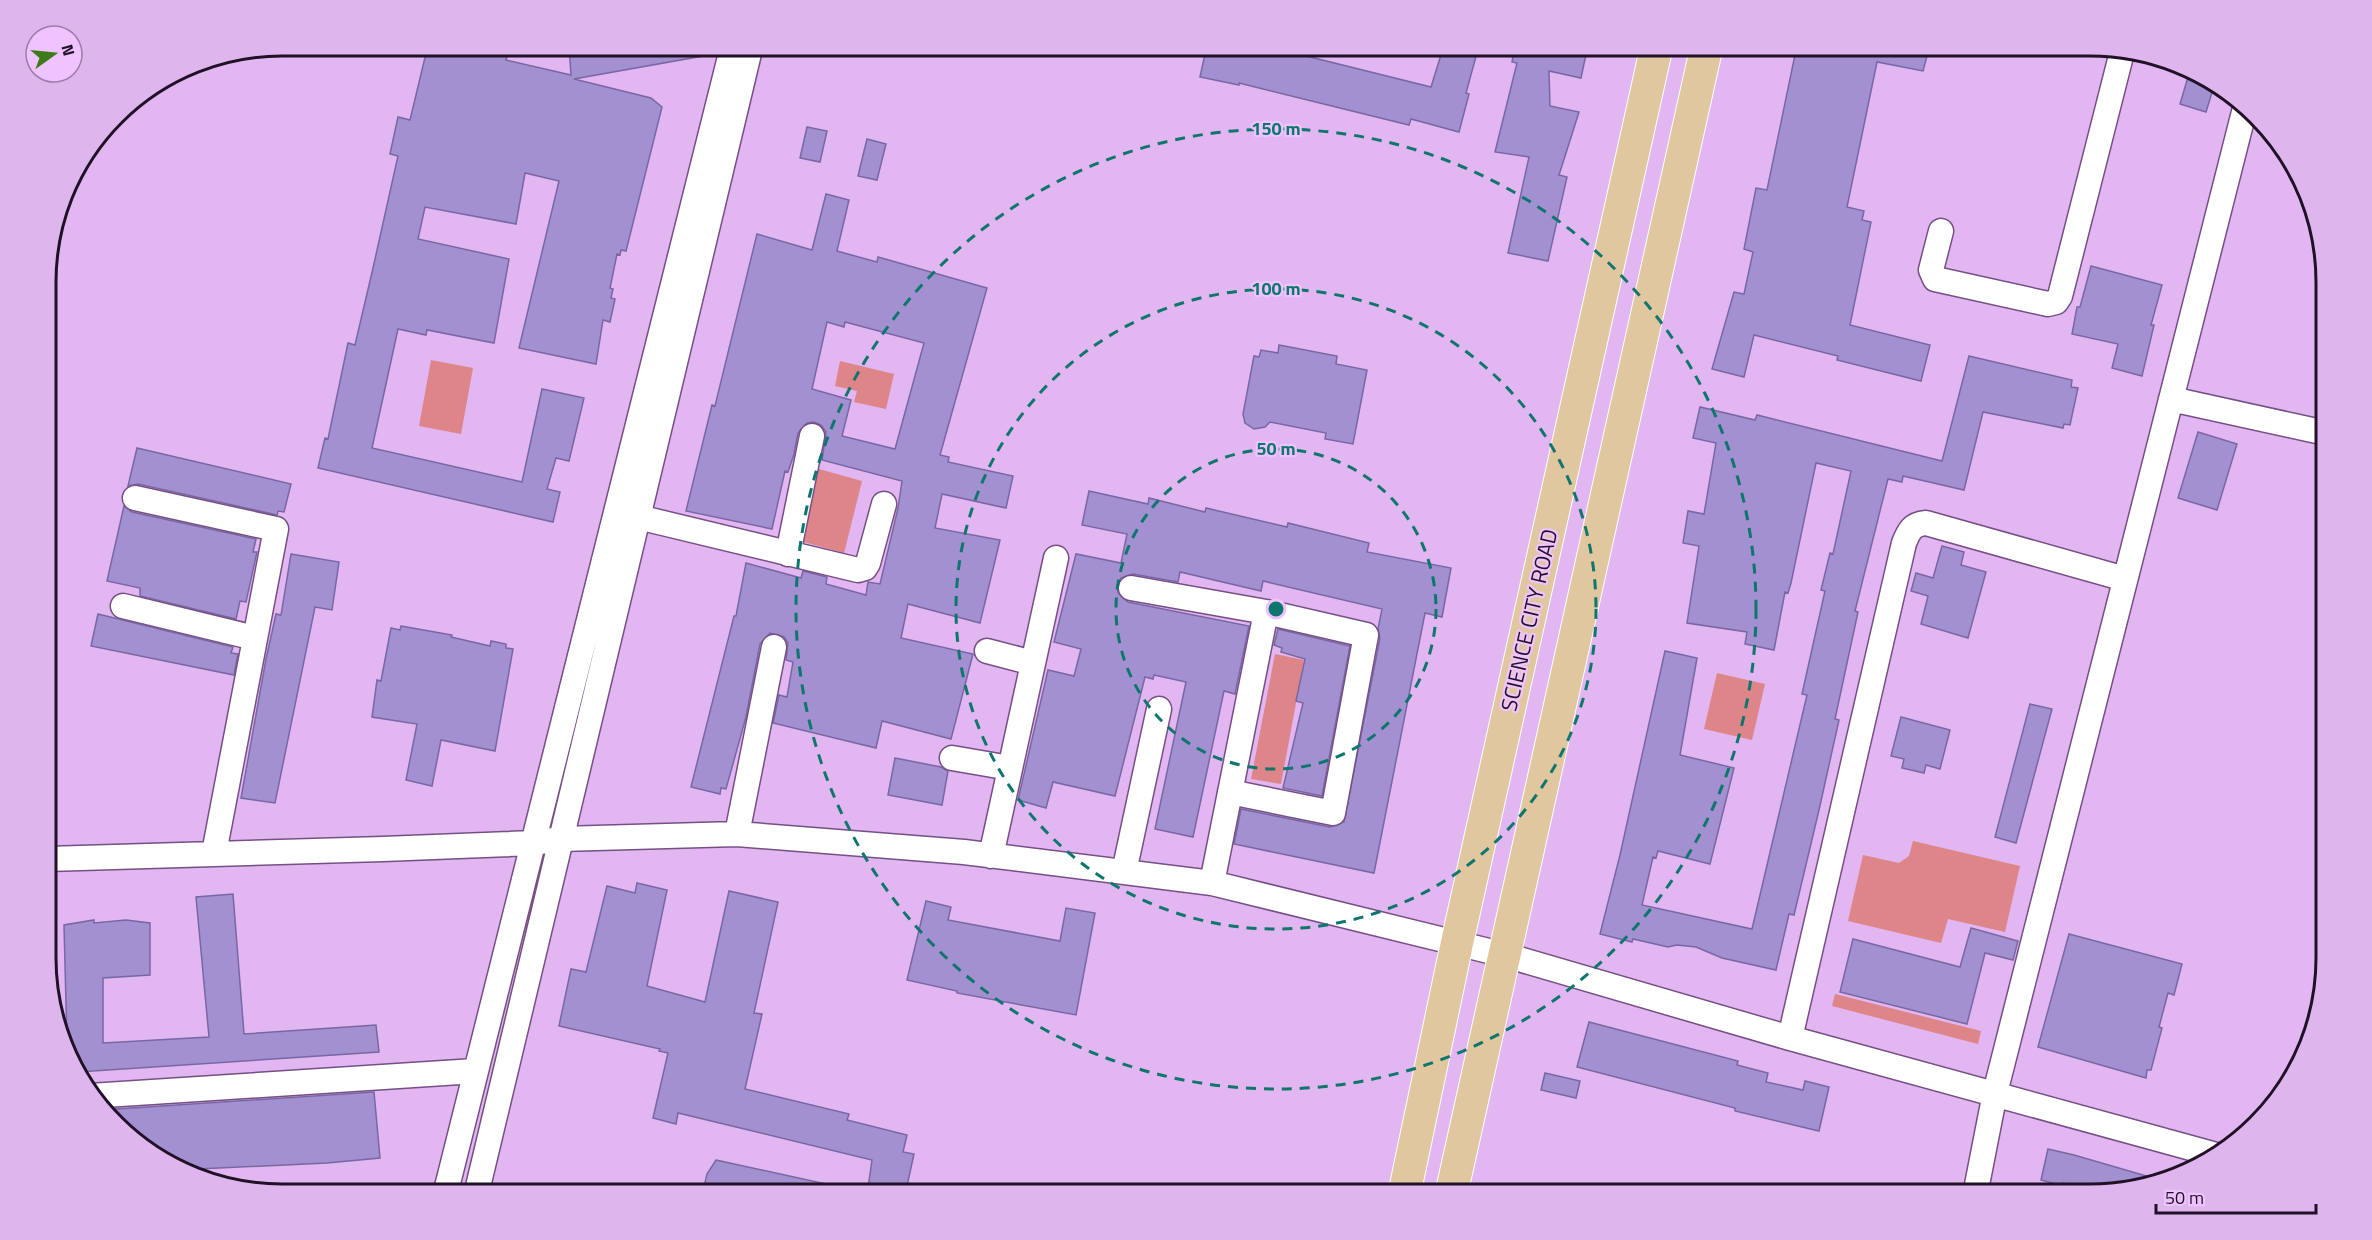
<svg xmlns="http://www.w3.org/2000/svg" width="2372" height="1240" viewBox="0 0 2372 1240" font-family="'Titillium Web',sans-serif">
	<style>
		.green { fill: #dd8589 }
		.building { fill: #a290d0; stroke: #7967a4; stroke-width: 1.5; fill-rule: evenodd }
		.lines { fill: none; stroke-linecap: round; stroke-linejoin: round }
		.minor-casing { stroke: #764f84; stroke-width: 27 }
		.major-casing { stroke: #fff; stroke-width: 34 }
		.minor { stroke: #fff; stroke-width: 24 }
		.major { stroke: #e0c79f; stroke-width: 32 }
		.ring { fill: none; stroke: #0f766e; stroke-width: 3; stroke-dasharray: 10 8 }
		.labels { text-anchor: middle; stroke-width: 4.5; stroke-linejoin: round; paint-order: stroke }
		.street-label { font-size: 22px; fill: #211127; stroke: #efc3ff }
		.rim { fill: none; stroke: #211127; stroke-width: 3 }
		.centre { fill: #0f766e; stroke: #efc3ff; stroke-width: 3 }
		.ring-label { font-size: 18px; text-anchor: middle; font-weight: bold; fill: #0f766e; stroke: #efc3ff; stroke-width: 4.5; stroke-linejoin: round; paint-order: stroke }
	</style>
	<rect width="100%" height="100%" fill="#e1b6f1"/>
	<path class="green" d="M431 360 473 368 461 434 419 426Z
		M840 361 894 374 886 409 854 402 857 391 835 386Z
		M819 469 862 481 844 553 800 541Z
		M1275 654 1304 660 1281 784 1251 779Z
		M1717 673 1765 684 1752 740 1704 729Z
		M1913 841 2020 866 2005 932 1948 919 1941 943 1848 921 1863 855 1899 863 1909 856Z
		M1835 994 1981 1031 1978 1044 1832 1006Z"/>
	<path class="building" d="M428 45H510L506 60 571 75 569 45H714V54L574 79 651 98 662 107 626 251 621 250 620 255 617 254 610 288 613 289 611 298 615 299 610 322 603 320 596 364 519 348 559 181 525 173 516 224 425 207 418 239 509 259 494 343 427 330 426 335 398 329 372 448 522 482 542 389 584 398 569 461 556 458 547 489 560 492 553 522 318 468 325 438 328 439 348 343 355 345 373 268 398 156 390 154 398 117 410 120Z
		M1207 45H1242L1241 48 1273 54 1274 48 1431 87 1444 45H1463L1478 49 1466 93 1469 94 1459 132 1411 119 1409 125 1239 83V85L1200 77Z
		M1515 45H1588L1581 78 1549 71 1550 106 1579 112 1559 175 1567 177 1548 261 1508 253 1529 157 1495 152 1517 63 1512 62Z
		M1797 45H1930L1923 71 1877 62 1847 207 1864 211 1862 220 1871 222 1850 325 1930 345 1921 381 1837 360 1838 356 1754 335 1744 377 1712 369 1734 292 1744 294 1753 252 1744 249 1756 188 1767 190Z
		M2188 77 2214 86 2206 112 2180 104Z
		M807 127 827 131 820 162 800 158Z
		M867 139 886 144 877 180 858 176Z
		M826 194 849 200 837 251 877 262 878 257 987 288 940 455 949 457 948 462 1013 476 1006 508 942 494 935 528 1000 540 980 623 908 604 901 638 973 654 951 739 882 721 876 748 773 723 779 695 787 697 793 662 786 660 788 643 784 637 770 633 760 644 746 717 726 789 721 788 720 794 691 787 734 616H736L746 563 801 578 803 571 827 577 826 584 866 595 868 582 880 584 898 508 902 481 822 460 826 432 821 425 814 422 807 423 798 433 794 454 788 472 785 471 772 529 686 511 712 405 715 406 757 234 812 250ZM827 322 844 327 845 322 924 343 895 449 842 436 851 400 812 389Z
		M2091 266 2162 285 2151 325H2154L2142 376 2112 368 2118 344 2072 334 2077 307H2080Z
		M1279 345 1337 356 1336 364 1367 370 1353 444 1325 439 1326 433 1270 422 1265 427 1254 429 1245 423 1243 414 1254 356 1259 357 1261 350 1278 353Z
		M1969 356 2072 380 2071 387 2078 388 2070 425 2064 424 2063 428 1983 412 1964 490 1903 476 1902 482 1888 479 1855 611 1858 612 1835 719 1839 720 1819 810 1794 915 1789 914 1776 970 1722 958 1696 947 1677 945 1668 947 1633 939 1632 942 1600 934 1620 855 1665 651 1697 658 1680 755 1734 768 1710 864 1658 851 1656 858 1653 857 1642 905 1752 929 1807 695 1802 694 1825 591 1821 590 1830 553 1833 554 1851 471 1816 463 1791 583 1788 593 1785 592 1774 650 1745 644 1747 632 1687 623 1699 546 1683 543 1688 511 1704 514 1716 443 1693 438 1700 407 1755 420 1757 415 1942 461Z
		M2198 432 2237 444 2217 510 2178 498Z
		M137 448 291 484 284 512 278 511 277 515 138 484 128 486Z
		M1089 491 1148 504 1149 498 1205 512 1206 508 1287 527 1288 523 1369 543 1367 552 1451 568 1442 617 1425 613 1374 873 1234 844 1241 809 1330 827 1344 822 1380 638 1378 629 1382 609 1263 581 1261 591 1180 572 1178 582 1133 574 1121 578 1117 585 1118 593 1128 602 1249 626 1235 694 1224 691 1193 837 1155 829 1186 682 1154 675 1153 679 1145 677 1115 796 1053 782 1046 808 1018 800 1048 670 1074 676 1081 649 1054 642 1076 554 1121 563 1127 534 1082 525Z
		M124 506 132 512 256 539 253 552H257L246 602 240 601 236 619 140 596V588L107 581Z
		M1942 546 1964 552 1961 565 1986 572 1968 638 1921 624 1928 596 1911 591 1916 573 1933 578Z
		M291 554 339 562 332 610 315 607 275 803 241 798 266 659 276 614 281 615Z
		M98 614 233 647 231 653 238 654 234 675 91 646Z
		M401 626 452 635 451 637 490 646 491 641 506 644V648L513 649 495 751 441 740 432 786 406 780 417 724 372 717 377 680 381 681 391 628 400 630Z
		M1278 629 1350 646 1322 796 1283 788 1303 703 1296 701 1305 659 1281 652 1282 648 1274 645Z
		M2030 704 2052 709 2016 843 1995 837Z
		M1901 717 1950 730 1940 769 1926 765 1924 773 1902 768 1904 759 1891 756Z
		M895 758 941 767 948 771 942 805 888 795Z
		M637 883 667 890 647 986 705 1002 729 891 778 902 754 1013 762 1014 745 1089 849 1114 847 1120 907 1135 903 1152 914 1154 905 1195H867L872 1160 678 1113 676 1124 653 1118 668 1053 659 1051 660 1049 559 1026 571 969 586 972 607 886 635 893Z
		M233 894 244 1034 376 1025 379 1052 78 1072 67 1043 64 925 94 920V923L126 920 150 923V975L103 978V1043L209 1037 196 897Z
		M926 901 951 907 948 920 1060 941 1066 908 1095 913 1076 1015 957 993V991L907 980Z
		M1971 928 2018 941 2013 960 1985 953 1967 1024 1840 992 1853 939 1960 967Z
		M2069 934 2182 964 2174 995 2168 993 2159 1027 2162 1028 2151 1070H2147L2146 1078 2038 1047Z
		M1589 1022 1738 1061 1737 1065 1768 1073 1766 1082 1803 1090 1805 1081 1829 1087 1819 1131 1735 1111V1108L1577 1067Z
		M1545 1073 1580 1081 1576 1098 1541 1090Z
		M374 1092 380 1158 327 1163 176 1170 126 1137 102 1110Z
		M2048 1149 2074 1155 2167 1182 2102 1195 2063 1183V1186L2041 1180Z
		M716 1160 840 1187 839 1195H702L707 1174Z"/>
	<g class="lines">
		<g class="minor-casing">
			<path id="minor" d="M1941 231 1931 270 1935 279 2048 304 2056 302 2060 296 2122 52
				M2171 399 2326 433
				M135 498 276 529 214 853
				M638 517 858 570 865 568 868 563 884 504
				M788 554 812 436
				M1131 588 1266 612 1366 635 1333 813 1230 792
				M123 606 255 638
				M987 651 1033 663
				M952 758 1010 768
				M737 834 774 647
				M991 856 1056 558
				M47 859 383 849 532 843 561 839 737 834 964 852 1212 883 1505 955 1790 1038 2220 1156
				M1124 872 1159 709
				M1212 883 1266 612
				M1790 1038 1904 543C1909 531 1912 524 1926 523L2125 579
				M90 1096 475 1071
				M445 1195 733 45
				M476 1195 751 45
				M1975 1195 1995 1093 2246 104"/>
		</g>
		<g class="major-casing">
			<path id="major" d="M1404 1195 1457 943 1657 45
				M1451 1195 1707 45"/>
		</g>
		<use href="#minor" class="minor"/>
		<use href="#major" class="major"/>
	</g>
	<g class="ring">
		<circle cx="1276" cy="609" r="160"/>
		<circle cx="1276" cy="609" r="320"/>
		<circle cx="1276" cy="609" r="480"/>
	</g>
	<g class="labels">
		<g class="street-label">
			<text transform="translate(1529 620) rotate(-77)" y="8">SCIENCE CITY ROAD</text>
		</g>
	</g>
	<path d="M0 0H2372V1240H0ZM282 56H2090A226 226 0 0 1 2316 282V958A226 226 0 0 1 2090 1184H282A226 226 0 0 1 56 958V282A226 226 0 0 1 282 56Z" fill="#dfb5ee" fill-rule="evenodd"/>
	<path class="rim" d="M282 56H2090A226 226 0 0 1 2316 282V958A226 226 0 0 1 2090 1184H282A226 226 0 0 1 56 958V282A226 226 0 0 1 282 56Z"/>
	<circle cx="1276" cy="609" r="9" class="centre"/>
	<g class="ring-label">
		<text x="1276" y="135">150 m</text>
		<text x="1276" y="295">100 m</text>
		<text x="1276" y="455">50 m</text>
	</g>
	<g transform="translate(54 54) rotate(75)"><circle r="28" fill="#efc3ff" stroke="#9d7ca9" stroke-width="1.5"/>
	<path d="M0-4.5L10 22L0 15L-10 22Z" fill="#3c7b18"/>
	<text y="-9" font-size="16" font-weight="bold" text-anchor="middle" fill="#211127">N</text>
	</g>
	<path d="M2156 1204v9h160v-9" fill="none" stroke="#211127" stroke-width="3"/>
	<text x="2165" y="1204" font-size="18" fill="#211127" stroke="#efc3ff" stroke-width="4.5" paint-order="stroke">50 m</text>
</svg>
